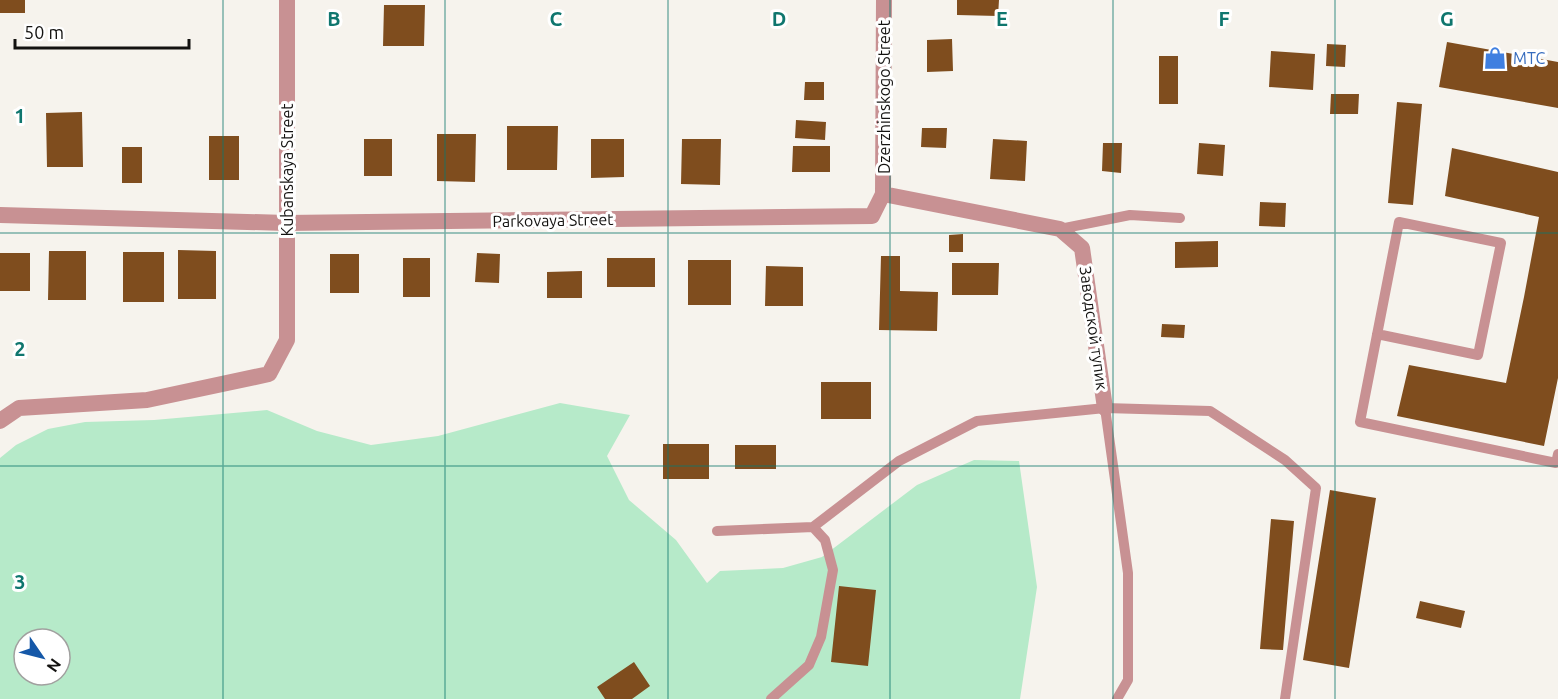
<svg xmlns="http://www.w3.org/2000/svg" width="1558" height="699" viewBox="0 0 1558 699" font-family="Ubuntu,sans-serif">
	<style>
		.green { fill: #b6eac9; fill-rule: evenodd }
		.building { fill: #7f4d1e }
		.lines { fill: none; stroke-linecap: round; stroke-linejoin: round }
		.service { stroke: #c89193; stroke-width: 10 }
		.minor { stroke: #c89193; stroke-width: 16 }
		.grid { fill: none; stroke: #0f766e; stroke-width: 1.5; stroke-opacity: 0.55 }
		.labels { text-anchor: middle; stroke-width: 6; stroke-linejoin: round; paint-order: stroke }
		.shop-label { font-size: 16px; fill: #366cbe; stroke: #fff; text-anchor: start }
		.street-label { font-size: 16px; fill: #131210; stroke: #fff }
		.grid-label { font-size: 20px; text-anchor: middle; font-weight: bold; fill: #0f766e; stroke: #fff; stroke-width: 6; stroke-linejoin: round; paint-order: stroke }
	</style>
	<rect width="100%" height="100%" fill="#f6f3ed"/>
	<path class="green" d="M560 403 630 415 607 456 629 500 676 540 707 583 720 571 783 568 822 557 917 485 974 460 1019 461 1037 587 1020 699H0V458L16 445 48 429 85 422 154 420 267 410 317 431 371 445 438 436ZM24 639H60V675H24Z"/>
	<path class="building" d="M0 0H25V13H0Z
		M957 0H999L998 16 957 15Z
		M384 5H425L424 46H383Z
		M952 39 953 71 927 72V40Z
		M1447 42 1558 62V108L1439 87Z
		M1327 44 1346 45 1345 67 1326 66Z
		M1271 51 1315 54 1313 90 1269 87Z
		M1159 56H1178V104H1159Z
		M805 82H824V100H804Z
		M1331 94H1359L1358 114H1330Z
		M1397 102 1422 104 1413 205 1388 203Z
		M82 112 83 167H47L46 113Z
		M796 120 826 122 825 140 795 138Z
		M507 126H558L557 170H507Z
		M922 128H947L946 148 921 147Z
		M437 134H476L475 182 437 181Z
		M209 136H239V180H209Z
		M364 139H392V176H364Z
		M591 139H624V177L591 178Z
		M682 139H721L720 185 681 184Z
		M993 139 1027 141 1025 181 990 179Z
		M1103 143H1122L1121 173 1102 171Z
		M1199 143 1225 145 1223 176 1197 174Z
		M793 146H830V172H792Z
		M122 147H142V183H122Z
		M1452 148 1558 172V378L1544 446 1397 416 1409 365 1506 383 1524 297 1539 217 1445 196Z
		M1260 202 1286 203 1285 227 1259 226Z
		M963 234V252H949V235Z
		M1218 241V267L1175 268V242Z
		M178 250 216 251V299H178Z
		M49 251H86V300H48Z
		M123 252H164V302H123Z
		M0 253H30V291H0Z
		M477 253 500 254 499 283 475 282Z
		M330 254H359V293H330Z
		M881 256H900V291L938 292 937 331 879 330Z
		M403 258H430V297H403Z
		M607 258H655V287H607Z
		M688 260H731V305H688Z
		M952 263H999L998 295H952Z
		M766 266 803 267V306H765Z
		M582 271V298H547V272Z
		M1162 324 1185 325 1184 338 1161 337Z
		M821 382H871V419H821Z
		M663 444H709V479H663Z
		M735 445H776V469H735Z
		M1330 490 1376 498 1349 668 1303 660Z
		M1271 519 1294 521 1283 650 1260 649Z
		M839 586 876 590 868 666 831 662Z
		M1420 601 1465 611 1461 628 1416 618Z
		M634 662 650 686 632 699H605L597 687Z"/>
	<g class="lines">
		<path class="service" d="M1060 229 1130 215 1180 218
			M1377 334 1478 355 1501 243 1399 222 1360 422 1556 463 1558 454
			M1105 408 1128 573V680L1117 699
			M717 531 813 527 899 461 977 421 1105 408 1210 411 1285 460 1316 488 1285 699
			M771 699 809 665 821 637 833 570 825 540 813 527"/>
		<path class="minor" d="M883 194 884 0
			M0 215 286 223 872 216 883 194 1060 229 1082 248 1105 408
			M0 421 19 408 147 400 269 374 287 340V0"/>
	</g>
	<path class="grid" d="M223 0V699M445 0V699M668 0V699M890 0V699M1113 0V699M1335 0V699M0 233H1558M0 466H1558"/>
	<defs>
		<g id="shop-bare" transform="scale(1.8)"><path d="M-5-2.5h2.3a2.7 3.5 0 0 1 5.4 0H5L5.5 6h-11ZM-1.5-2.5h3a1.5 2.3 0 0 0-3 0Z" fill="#3f7fe0" stroke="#fff" stroke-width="2.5" paint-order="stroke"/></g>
	</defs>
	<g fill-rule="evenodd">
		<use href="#shop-bare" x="1495" y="58"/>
	</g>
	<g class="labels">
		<g class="shop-label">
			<text x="1513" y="64">МТС</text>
		</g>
		<g class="street-label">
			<text transform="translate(884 97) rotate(-90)" y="6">Dzerzhinskogo Street</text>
			<text transform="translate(287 170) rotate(-90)" y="6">Kubanskaya Street</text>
			<text transform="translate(553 220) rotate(-1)" y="6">Parkovaya Street</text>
			<text transform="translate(1094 328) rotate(82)" y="6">Заводской тупик</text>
		</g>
	</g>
	<g class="grid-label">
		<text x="334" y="26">B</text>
		<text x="556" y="26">C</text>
		<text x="779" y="26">D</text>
		<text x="1002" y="26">E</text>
		<text x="1224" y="26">F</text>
		<text x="1447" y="26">G</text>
		<text x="20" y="123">1</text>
		<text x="20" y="356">2</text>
		<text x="20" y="589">3</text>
	</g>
	<g transform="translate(42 657) rotate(125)"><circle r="28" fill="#ffffff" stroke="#a1a09f" stroke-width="1.5"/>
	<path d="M0-4.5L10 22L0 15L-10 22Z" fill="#1558a8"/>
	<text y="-9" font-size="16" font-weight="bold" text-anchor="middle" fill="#131210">N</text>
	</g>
	<path d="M15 39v9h174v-9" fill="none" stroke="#131210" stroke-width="3"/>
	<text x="24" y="39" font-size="18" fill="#131210" stroke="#ffffff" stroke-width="4.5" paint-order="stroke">50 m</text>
</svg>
